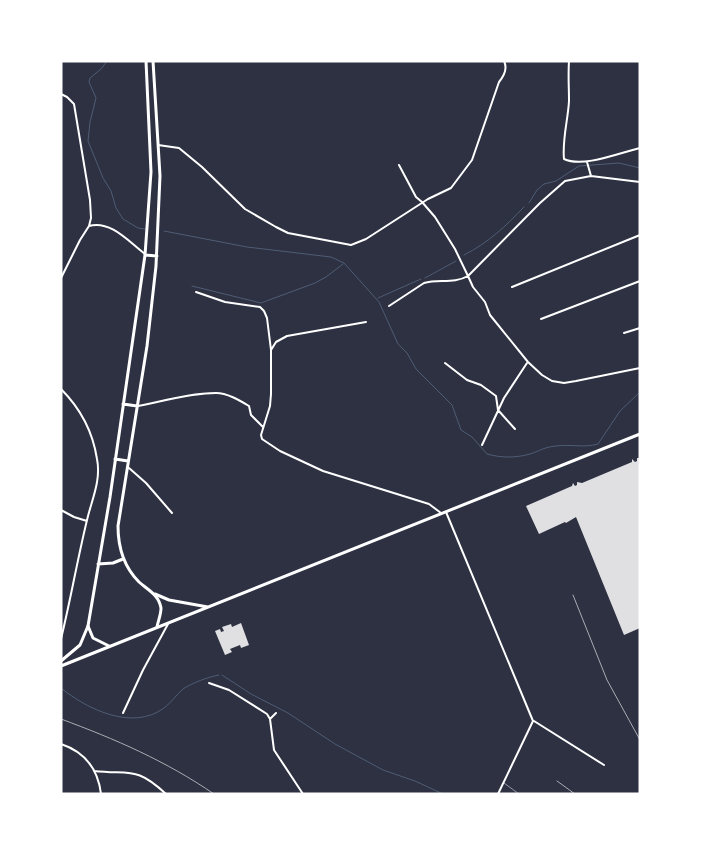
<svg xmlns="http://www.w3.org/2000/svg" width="701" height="855" viewBox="0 0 701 855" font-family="Ubuntu,sans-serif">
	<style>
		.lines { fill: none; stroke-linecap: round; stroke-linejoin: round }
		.stream { stroke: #4f5d75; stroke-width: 1 }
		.building { fill: #e0e0e3 }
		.service { stroke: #fff; stroke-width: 0.5 }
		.minor { stroke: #fff; stroke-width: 2 }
		.primary { stroke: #fff; stroke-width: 3 }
		.trunk { stroke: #fff; stroke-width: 3 }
		.rail { stroke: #abadb3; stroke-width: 1 }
	</style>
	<rect width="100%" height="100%" fill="#2d3142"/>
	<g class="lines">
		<path class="stream" d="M107 61 101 69 90 78 89 82 96 98 90 122 88 141 103 178 111 191 116 208 123 219 138 228 145 229
			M529 203 537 190 544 184 556 181 579 166 619 163 640 168
			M164 231 247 247 331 257 344 263 379 302 398 344 407 353 416 369 452 405 461 430 472 437 487 454C501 458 516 458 530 454 540 451 544 447 556 446 570 444 584 448 598 444L620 411 640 392
			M464 255C488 243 506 226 524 207
			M425 278 456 261
			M192 286 261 303 315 283 326 277 343 264
			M378 298 421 279
			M222 675 251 694 288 713 335 744 383 770 415 781 443 794
			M61 688C88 710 133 731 164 708 171 703 176 695 183 689 192 683 208 677 219 675"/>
	</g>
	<path class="building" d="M637 458H640V628L624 635 576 517 566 523 565 522 539 534 526 506 572 486 573 483 575 486 577 485V482L582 483 632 462V459L635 462 637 461Z
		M241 623 249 645 241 648 240 645 230 649 232 652 225 655 215 631 220 629 221 632 224 631 222 627 231 624 232 627Z"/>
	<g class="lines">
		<path class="service" d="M504 783 519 794"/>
		<path class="minor" d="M569 61C568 75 569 87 569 101 568 120 562 140 564 159 583 168 619 153 640 148
			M61 94 67 97 74 104 90 200 91 218 89 226C111 220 129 242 145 254
			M158 145 179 148 202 167 245 209 276 227 288 233 351 245 366 239 428 199 451 188 472 160 499 82C504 76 508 69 504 61
			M587 162 591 176
			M399 165 416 197 422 202 435 217 455 249 468 276 540 203 565 181 591 176 640 182
			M61 278 80 240 89 226
			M512 287 640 235
			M196 292 225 302 260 307 264 311 267 318 271 350V394L270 406 261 435 262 439 280 451 323 471 429 504 441 513
			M389 306 424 283C439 279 454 284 468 276L473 287 485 302 490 315 528 362 542 375 552 381 564 383 576 381 640 368
			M541 319 640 281
			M624 333 640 328
			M271 350 276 342 287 336 366 322
			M445 363 467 380 481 385 496 396 498 410 515 429
			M61 389C80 408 93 433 97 459 101 479 93 497 88 516 78 556 71 598 61 639
			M138 406C164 401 190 393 216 393 227 393 239 400 249 406L251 415 263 427
			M482 445 504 398 527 363
			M129 468 146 483 172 513
			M61 510 74 517 87 521
			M446 512 533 721 498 794
			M209 683 229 690 267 714 270 719
			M123 713 143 670 168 624
			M276 713 270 719 274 750 303 794
			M534 721 604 765
			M61 744C85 752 98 769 101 794
			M94 771C131 775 136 766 166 794"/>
		<path class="primary" d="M153 61 160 176 156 266 147 346 118 526C118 547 124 567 139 582 148 590 159 595 161 608 161 615 158 621 157 627
			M145 255 157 256
			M123 404 137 406
			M115 459 128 461
			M98 564 113 563 123 559
			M109 646 93 638 88 626 110 497 145 255 151 172 146 61"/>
		<path class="trunk" d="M155 594 169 600 208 607
			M61 661 80 645 88 626
			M61 666 640 434"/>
		<path class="rail" d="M573 595 607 680 640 740
			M61 719C115 739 166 761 214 794
			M557 781 575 794"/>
	</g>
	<rect width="701" height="855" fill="none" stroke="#ffffff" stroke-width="125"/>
</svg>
